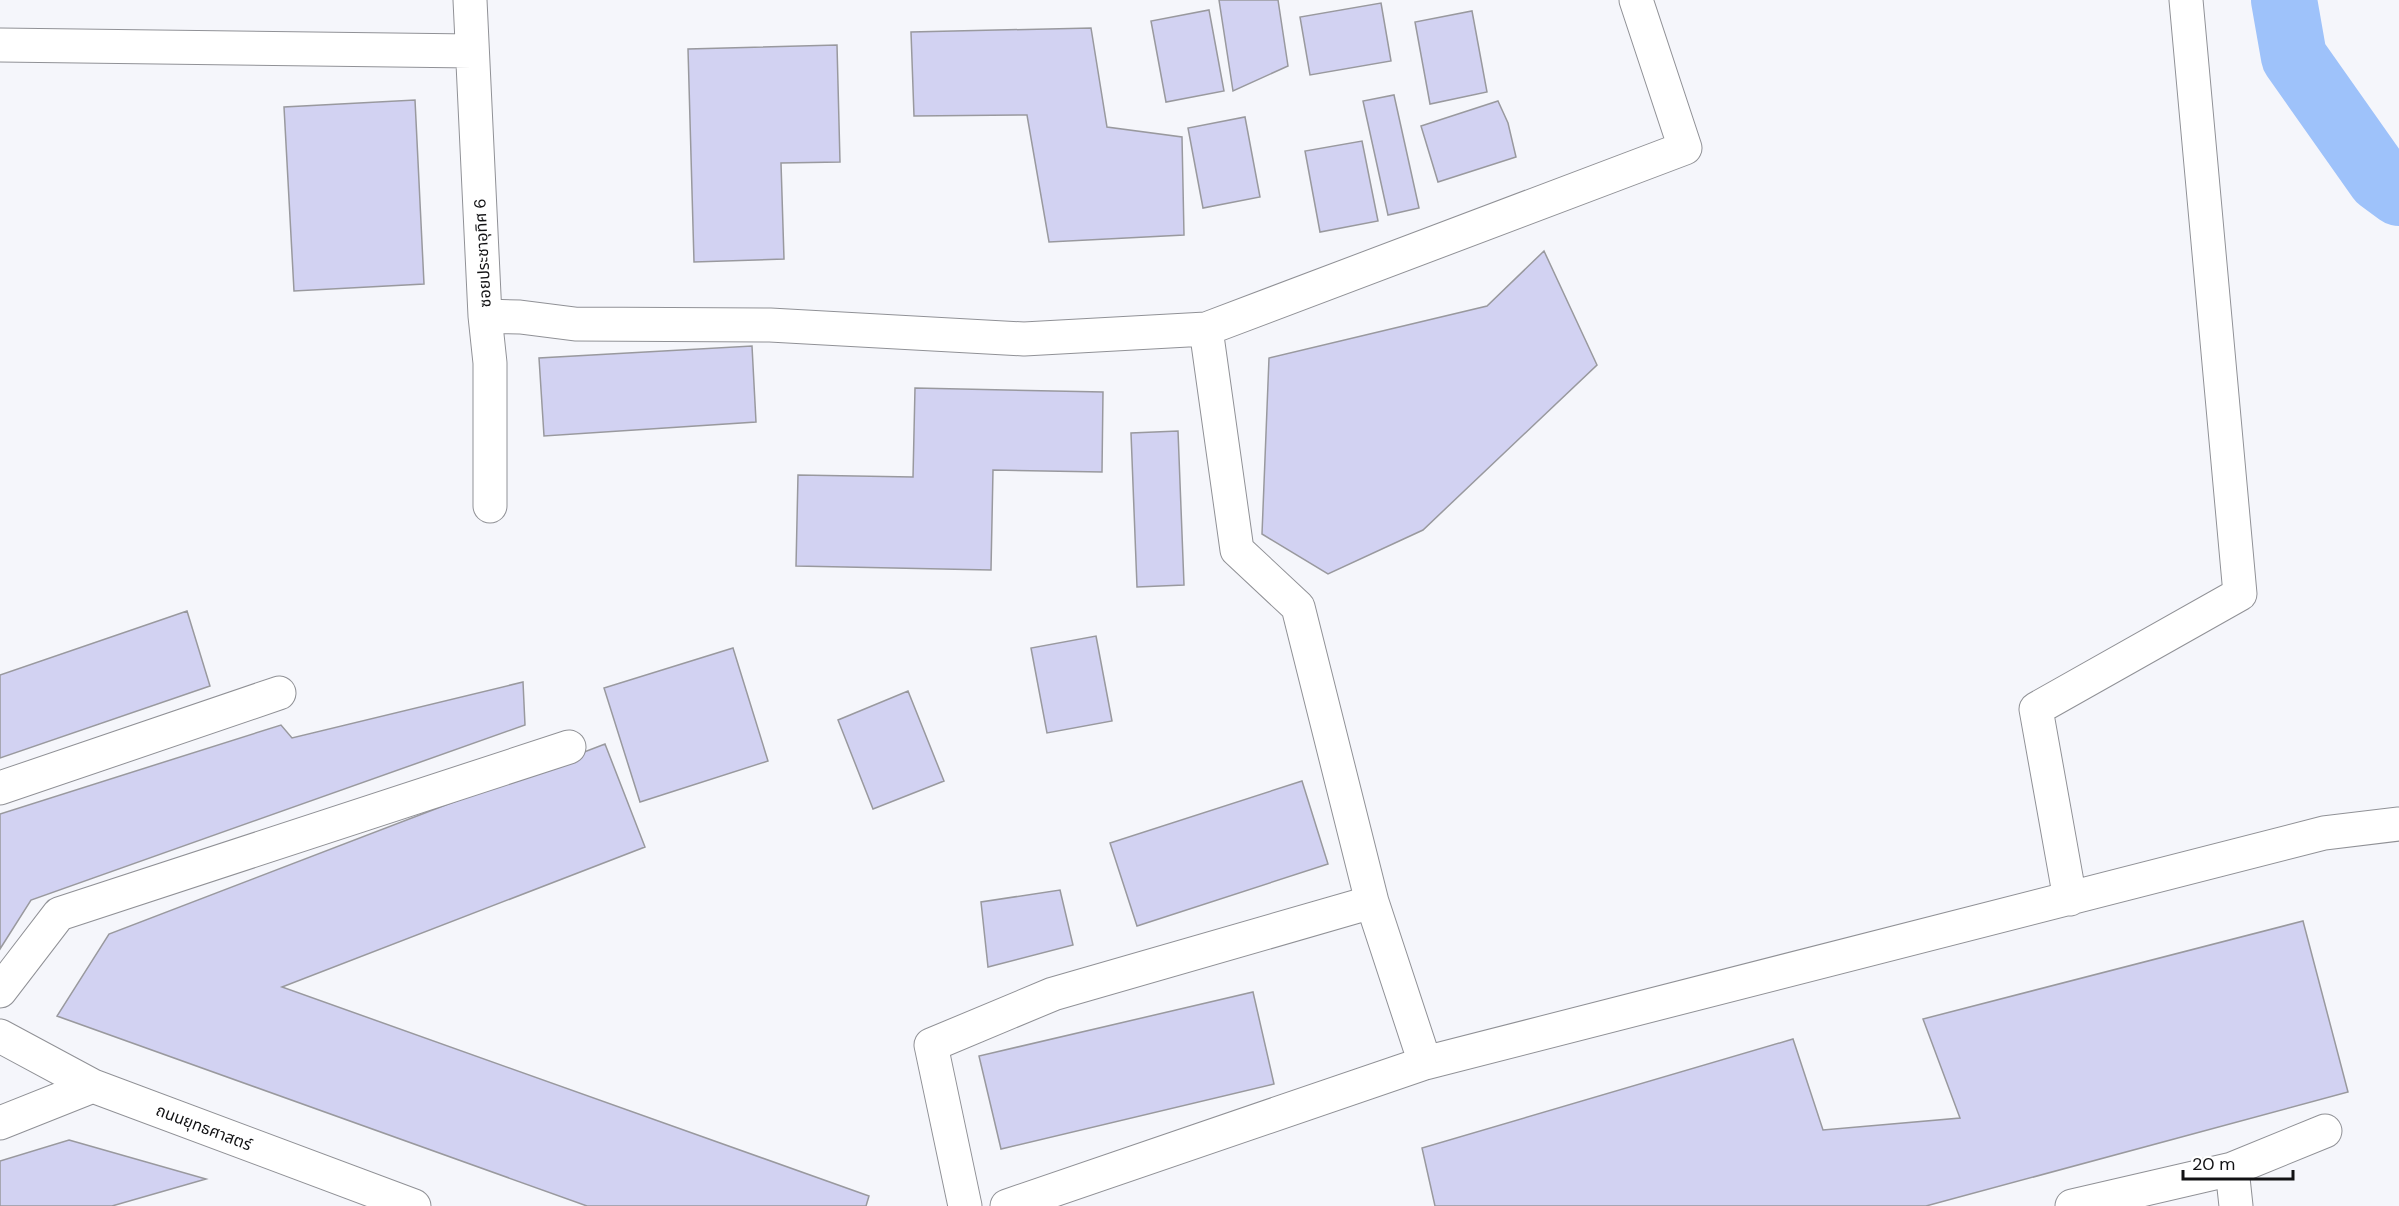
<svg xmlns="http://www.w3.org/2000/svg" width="2399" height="1206" viewBox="0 0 2399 1206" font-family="'DM Sans','Noto Sans Thai',sans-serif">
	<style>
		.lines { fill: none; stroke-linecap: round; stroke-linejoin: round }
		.river { stroke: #9ec2fa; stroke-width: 66 }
		.building { fill: #d2d2f2; stroke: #99999e; stroke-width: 1.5 }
		.minor-casing { stroke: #909196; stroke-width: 35 }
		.minor { stroke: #fff; stroke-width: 33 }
		.labels { text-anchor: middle; stroke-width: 4.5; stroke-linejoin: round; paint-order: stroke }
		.street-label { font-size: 16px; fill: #121214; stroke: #fff }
	</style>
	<rect width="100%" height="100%" fill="#f5f6fb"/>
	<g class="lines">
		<path class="river" d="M2284 0 2294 57 2380 179 2399 193"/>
	</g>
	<path class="building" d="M1219 0H1278L1288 66 1233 91Z
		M1381 3 1391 61 1310 75 1300 17Z
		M1209 10 1224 91 1166 102 1151 21Z
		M1472 11 1487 92 1430 104 1415 22Z
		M1091 28 1107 127 1182 137 1184 235 1049 242 1027 115 914 116 911 32Z
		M837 45 840 162 781 163 784 259 694 262 688 49Z
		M1394 95 1419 208 1388 215 1363 101Z
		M415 100 424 284 294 291 284 107Z
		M1498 101 1508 123 1516 157 1438 182 1421 126Z
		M1245 117 1260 197 1203 208 1188 128Z
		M1362 141 1378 221 1320 232 1305 151Z
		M1544 251 1597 365 1423 530 1328 574 1262 534 1269 358 1487 306Z
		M752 346 756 422 544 436 539 358Z
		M915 388 1103 392 1102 472 993 470 991 570 796 566 798 475 913 477Z
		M1178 431 1184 585 1137 587 1131 433Z
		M187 611 210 686 0 758V675Z
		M1096 636 1112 721 1047 733 1031 648Z
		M733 648 768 761 640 802 604 688Z
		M523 682 525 725 31 900 0 949V814L281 725 292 738Z
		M908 691 944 781 873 809 838 720Z
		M605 744 645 847 282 987 869 1196 866 1206H587L57 1016 109 934Z
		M1302 781 1328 864 1137 926 1110 843Z
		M1060 890 1073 945 988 967 981 902Z
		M2303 921 2348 1092 1926 1206H1435L1422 1148 1793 1039 1823 1130 1960 1118 1923 1019Z
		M1253 992 1274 1084 1001 1149 979 1056Z
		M69 1140 206 1179 112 1206H0V1161Z"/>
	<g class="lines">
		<g class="minor-casing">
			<path id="minor" d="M470 0 485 316 490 363V506
				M0 45 472 51
				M485 316 520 317 575 324 770 325 1024 339 1206 329 1685 148 1636 0
				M1206 329 1237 550 1298 607 1372 902 1425 1063
				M0 788 279 693
				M2070 899 2036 709 2240 594 2186 0
				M0 991 59 914 569 747
				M0 1036 93 1086 414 1206
				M0 1123 93 1086
				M2232 1169 2236 1206
				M965 1206 931 1045 1053 994 1372 902
				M1007 1206 1425 1063 2324 833 2399 824
				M2072 1206 2232 1169 2325 1131"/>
		</g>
		<use href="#minor" class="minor"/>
	</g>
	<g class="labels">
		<g class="street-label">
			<text transform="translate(482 253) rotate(-93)" y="6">ซอยประชาอุทิศ 6</text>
			<text transform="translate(204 1127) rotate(21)" y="6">ถนนยุทธศาสตร์</text>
		</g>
	</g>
	<path d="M2183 1170v9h110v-9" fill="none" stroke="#121214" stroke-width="3"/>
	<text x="2192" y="1170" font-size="18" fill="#121214" stroke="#ffffff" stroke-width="4.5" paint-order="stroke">20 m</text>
</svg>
